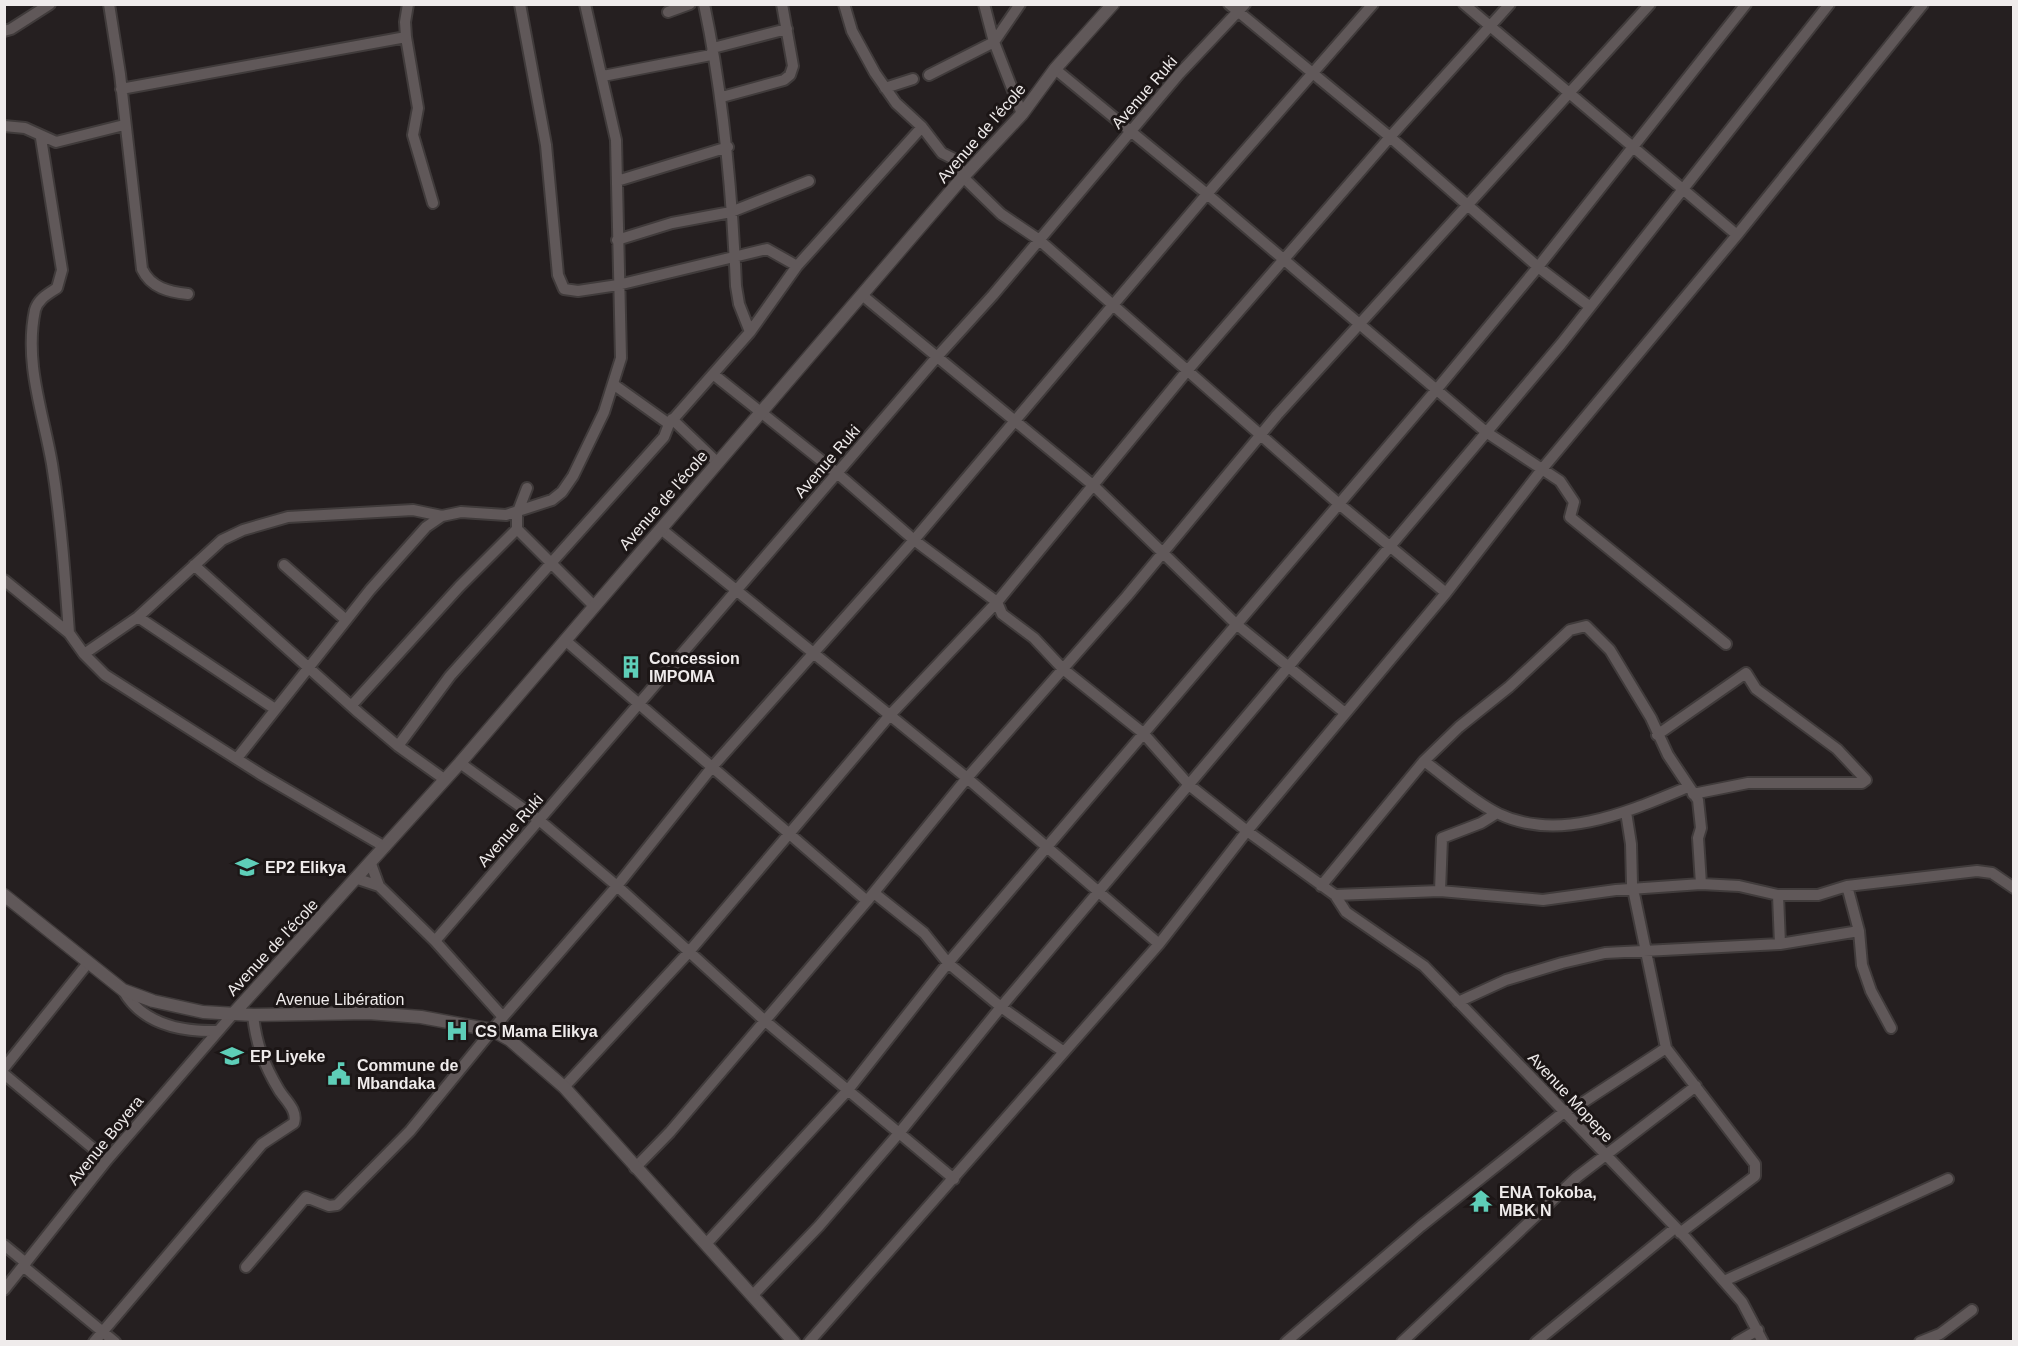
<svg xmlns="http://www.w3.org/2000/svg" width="2018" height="1346" viewBox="0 0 2018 1346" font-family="Helvetica,sans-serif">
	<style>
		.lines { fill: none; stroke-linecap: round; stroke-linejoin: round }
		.minor-casing { stroke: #403b3b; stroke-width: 14 }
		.tertiary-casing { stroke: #403b3b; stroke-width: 15 }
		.minor { stroke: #605859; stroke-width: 10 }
		.tertiary { stroke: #605859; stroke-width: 12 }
		.labels { text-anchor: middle; stroke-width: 6; stroke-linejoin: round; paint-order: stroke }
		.street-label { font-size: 16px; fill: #efebeb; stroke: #1c1616 }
		.poi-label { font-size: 16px; font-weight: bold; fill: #efebeb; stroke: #1c1616; text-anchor: start }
	</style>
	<rect width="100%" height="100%" fill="#251f20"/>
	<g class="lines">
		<g class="minor-casing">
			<path id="minor" d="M109 4 120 74 142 269C151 288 169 292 188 294
				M520 4 546 145 558 275 564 289 578 291 618 285 767 249 797 266 750 332 669 424 613 384
				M704 4C724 98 732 191 736 286L739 304 750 332
				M844 4 852 31 875 73 896 103 922 127 942 153 956 160 963 177 1001 214 1038 239 1339 504 1446 593
				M984 4 994 42 1022 114
				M1229 4 1390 137 1538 267 1589 306
				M1464 4 1737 235
				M668 12 690 4
				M4 31 11 29 50 4
				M406 37 418 108 413 135 433 203
				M1055 69 1207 194 1486 432 1560 481 1574 502 1570 517 1726 644
				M929 75 994 42 1020 4
				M603 76 711 55 713 48 787 29
				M885 88 913 79
				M121 89 406 37 405 22 408 4
				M722 97 784 80 790 75 793 66 782 4
				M4 126 25 128 56 142 124 125
				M41 138 62 270 57 288C48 294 38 299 35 310 24 363 43 412 52 464 61 520 65 577 69 633
				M617 181 728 147
				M617 240 672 223 731 212 809 181
				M797 266 922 127
				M862 295 1094 486 1236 624 1345 713
				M713 374 837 473 914 540 997 602 1002 614 1034 638 1063 669 1143 733 1189 785 1247 831 1335 895 1440 891 1543 900 1616 890 1701 884 1739 886 1778 895H1818L1847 886 1977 871 1992 873 2014 888
				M672 419 718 463
				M527 488 517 514V529L593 605
				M661 529 967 778 1159 944
				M194 565 359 713 398 746 444 779
				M284 565 346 620
				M4 580 69 633 84 654 105 675 262 775 385 847
				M138 617 275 709
				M565 640 867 901
				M84 654 138 617 222 540 243 530 288 517 413 510 442 516
				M352 705 459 587 517 529
				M1657 735 1746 673 1756 689 1837 749 1866 780 1862 783H1748L1693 794
				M398 746 450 676 664 437 669 424
				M238 757 370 590 426 527 442 516 461 512 506 515 552 500 562 492 573 476 604 412 621 358 616 140 585 4
				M1424 761C1446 777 1475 803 1499 814 1560 843 1630 811 1688 787
				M460 763 539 820 617 886 764 1020 954 1179
				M371 864 379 886 435 941 503 1017
				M358 879 379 886
				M1321 886 1424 761 1459 727 1509 687 1570 630 1586 626 1610 650 1651 718 1668 755 1698 800 1701 828 1698 838 1701 884
				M1847 886 1859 931 1862 965 1871 991 1891 1028
				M1440 891 1442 838 1481 823 1497 813
				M874 893 924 933 948 963 1001 1007 1064 1052
				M1335 895 1346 912 1424 966 1685 1237 1742 1302 1763 1342
				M1778 895 1780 944
				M435 941 936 358 993 295 1179 74 1245 4
				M123 990C142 1024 181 1032 218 1031
				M1458 1002 1506 980 1562 963 1605 953 1780 944 1859 931
				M1666 1048 1755 1164V1176L1680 1233
				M4 1068 88 963
				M4 1074 107 1160
				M564 1087 688 953 890 715 997 602 1187 371 1390 137 1510 4
				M635 1168 670 1132 867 901 967 778 1127 596 1277 415 1650 4
				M706 1244 848 1090 948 963 1437 389 1538 267 1746 4
				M4 1245 26 1263
				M23 1266 115 1342
				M246 1267 306 1197 329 1206 337 1205 410 1131 503 1017 617 886 713 766 914 540 1207 194 1373 4
				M1724 1281 1948 1179
				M4 1290 107 1160 233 1014
				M752 1296 819 1226 900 1132 1001 1007 1561 344 1829 4
				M94 1342 262 1144 294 1123C298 1110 285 1100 279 1090 264 1065 256 1044 253 1015
				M809 1342 1159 944 1247 831 1446 593 1543 468 1737 235 1923 4
				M1286 1342 1421 1226 1564 1112 1579 1105 1666 1048 1632 884 1631 844 1626 812
				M1402 1342 1577 1177 1696 1086
				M1536 1342 1675 1228
				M1737 1342 1758 1330
				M1920 1342 1940 1334 1972 1310"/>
		</g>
		<g class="tertiary-casing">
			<path id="tertiary" d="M4 895 123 990 153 1001 203 1012 253 1015 368 1013 421 1017 492 1030 510 1040 564 1087 794 1342
				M233 1014 460 763 963 177 1022 114 1055 69 1113 4"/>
		</g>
		<use href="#minor" class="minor"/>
		<use href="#tertiary" class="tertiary"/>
	</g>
	<defs>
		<g id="building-bare" transform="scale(1.8)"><path d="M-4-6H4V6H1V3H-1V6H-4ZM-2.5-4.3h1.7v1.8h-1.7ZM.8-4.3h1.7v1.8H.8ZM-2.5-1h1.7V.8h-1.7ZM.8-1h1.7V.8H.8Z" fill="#5eceb8" stroke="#1c1616" stroke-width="2.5" paint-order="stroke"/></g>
		<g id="school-bare" transform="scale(1.8)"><path d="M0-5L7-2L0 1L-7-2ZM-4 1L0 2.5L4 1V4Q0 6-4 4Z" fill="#5eceb8" stroke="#1c1616" stroke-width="2.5" paint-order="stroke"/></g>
		<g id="hospital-bare" transform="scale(1.8)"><path d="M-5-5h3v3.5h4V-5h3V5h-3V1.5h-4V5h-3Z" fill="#5eceb8" stroke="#1c1616" stroke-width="2.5" paint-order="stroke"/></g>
		<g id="civic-bare" transform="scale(1.8)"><path d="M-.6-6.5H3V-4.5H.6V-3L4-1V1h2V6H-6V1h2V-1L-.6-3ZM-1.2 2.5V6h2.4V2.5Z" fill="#5eceb8" stroke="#1c1616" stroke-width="2.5" paint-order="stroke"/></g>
		<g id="temple-bare" transform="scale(1.8)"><path d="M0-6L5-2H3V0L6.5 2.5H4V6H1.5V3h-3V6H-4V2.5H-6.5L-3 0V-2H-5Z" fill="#5eceb8" stroke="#1c1616" stroke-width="2.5" paint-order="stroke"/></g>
	</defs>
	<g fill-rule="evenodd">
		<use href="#building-bare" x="631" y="667"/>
		<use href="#school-bare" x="247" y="867"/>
		<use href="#hospital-bare" x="457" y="1031"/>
		<use href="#school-bare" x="232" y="1056"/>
		<use href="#civic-bare" x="339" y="1074"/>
		<use href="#temple-bare" x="1481" y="1201"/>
	</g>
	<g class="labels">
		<g class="street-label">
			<text transform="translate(1144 92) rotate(-49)" y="6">Avenue Ruki</text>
			<text transform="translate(981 133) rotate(-49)" y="6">Avenue de l'école</text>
			<text transform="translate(827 461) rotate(-49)" y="6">Avenue Ruki</text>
			<text transform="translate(663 500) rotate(-49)" y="6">Avenue de l'école</text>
			<text transform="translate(510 830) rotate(-49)" y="6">Avenue Ruki</text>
			<text transform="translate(272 947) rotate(-47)" y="6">Avenue de l'école</text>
			<text x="340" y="1005">Avenue Libération</text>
			<text transform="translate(1571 1097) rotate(47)" y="6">Avenue Mopepe</text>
			<text transform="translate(105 1140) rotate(-51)" y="6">Avenue Boyera</text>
		</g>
		<g class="poi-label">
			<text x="649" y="664">Concession<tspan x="649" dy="18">IMPOMA</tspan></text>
			<text x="265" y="873">EP2 Elikya</text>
			<text x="475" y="1037">CS Mama Elikya</text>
			<text x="250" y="1062">EP Liyeke</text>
			<text x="357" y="1071">Commune de<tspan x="357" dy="18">Mbandaka</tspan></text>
			<text x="1499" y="1198">ENA Tokoba,<tspan x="1499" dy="18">MBK N</tspan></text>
		</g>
	</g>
	<rect width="2018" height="1346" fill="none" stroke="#efebeb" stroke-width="12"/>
</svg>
